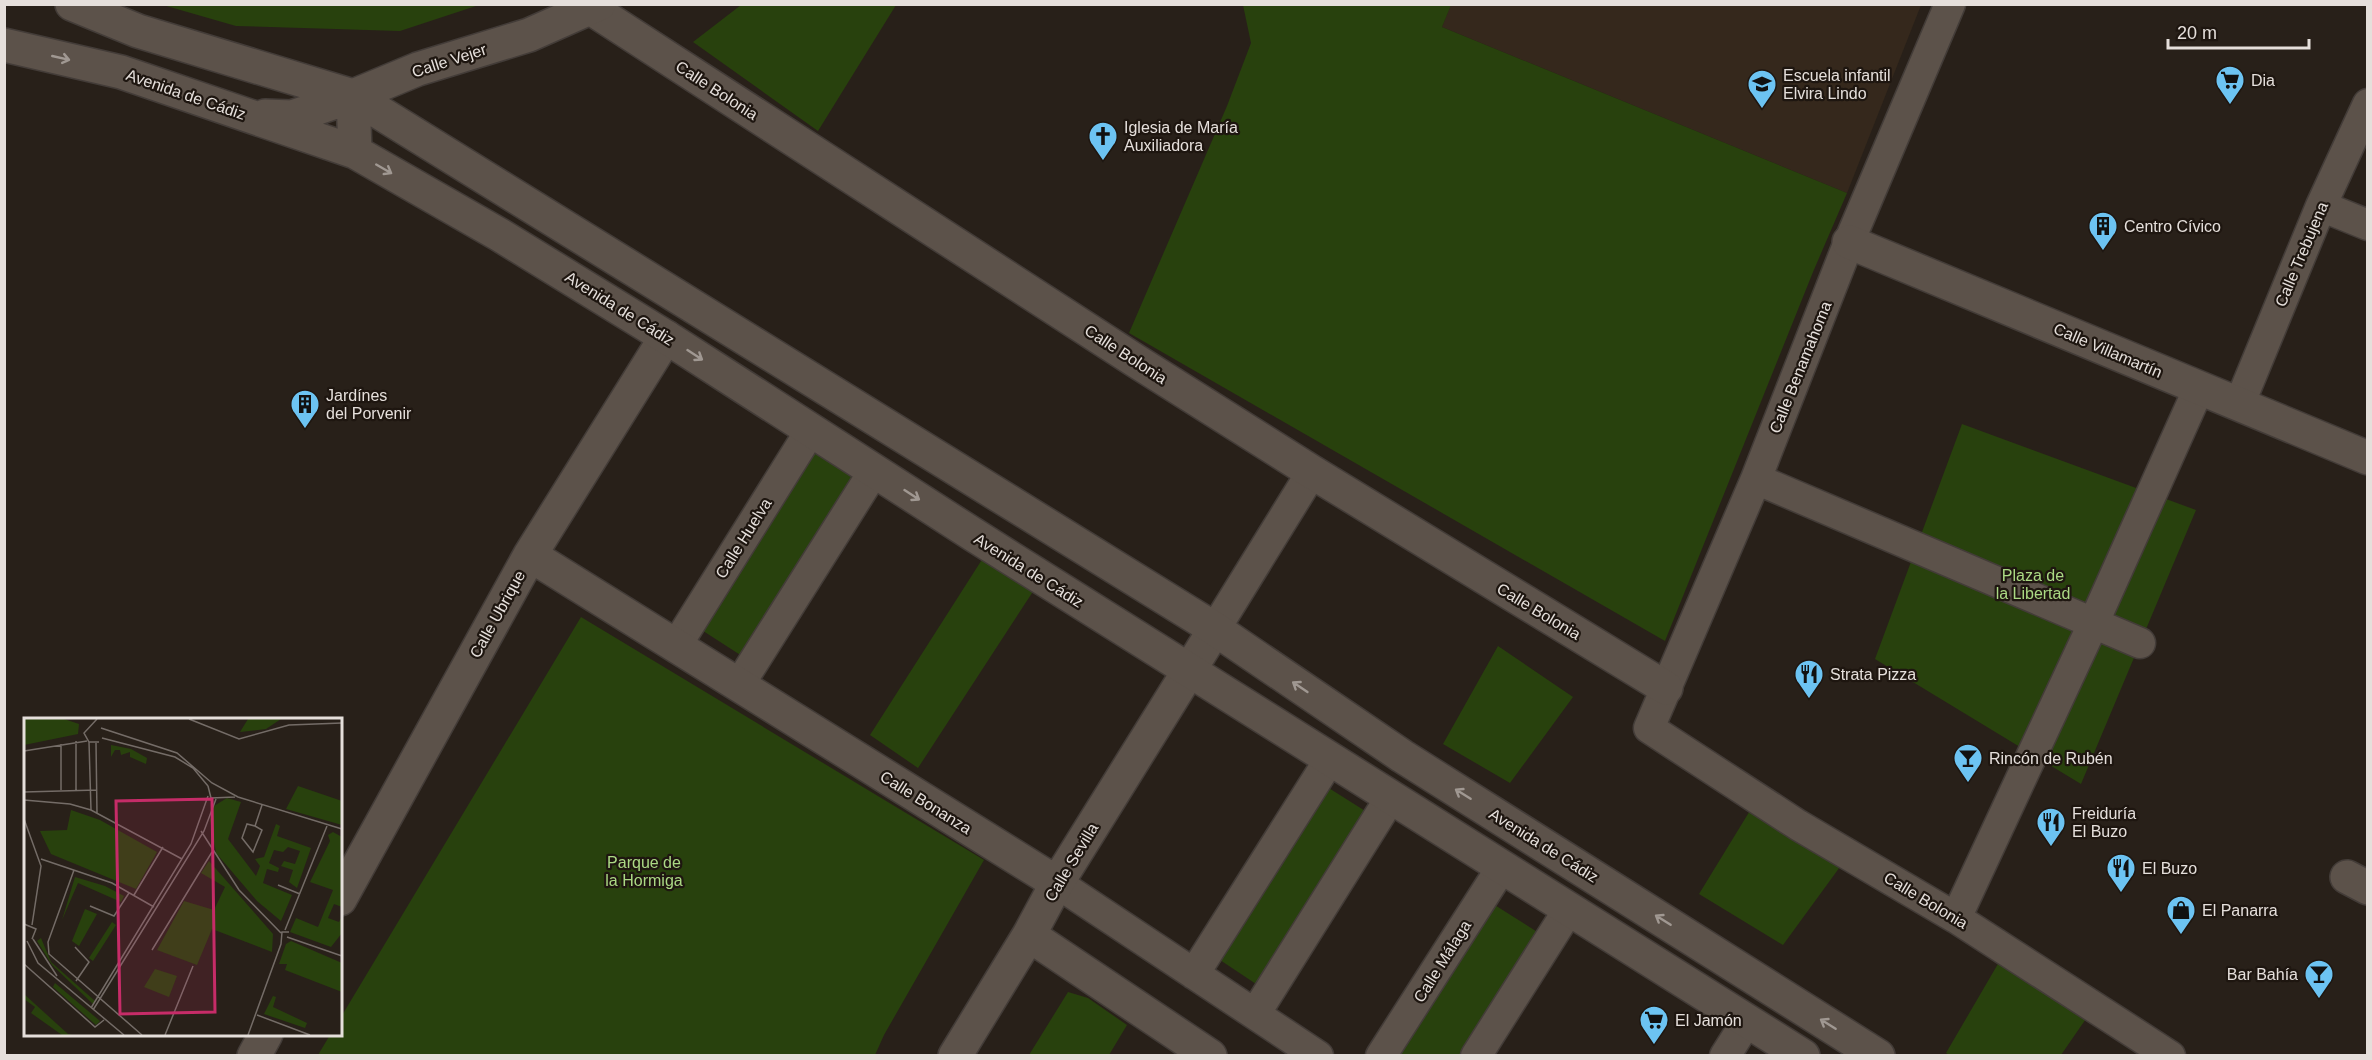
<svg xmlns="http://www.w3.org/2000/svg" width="2372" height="1060" viewBox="0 0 2372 1060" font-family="Arial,sans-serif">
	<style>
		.built { fill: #35281c }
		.green { fill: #28410d }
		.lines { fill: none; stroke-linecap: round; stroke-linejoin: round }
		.pedestrian-casing { stroke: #433c38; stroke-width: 33 }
		.minor-casing { stroke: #433c38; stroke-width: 36 }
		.tertiary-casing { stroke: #433c38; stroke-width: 36 }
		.pedestrian { stroke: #5c524a; stroke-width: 30 }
		.minor { stroke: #5c524a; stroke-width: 33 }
		.tertiary { stroke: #5c524a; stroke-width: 33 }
		.oneway { stroke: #a09892 }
		.labels { text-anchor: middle; stroke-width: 4.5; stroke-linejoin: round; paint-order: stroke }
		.street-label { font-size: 16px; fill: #e5dfdb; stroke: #1e1610 }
		.poi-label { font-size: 16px; fill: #e5dfdb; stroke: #1e1610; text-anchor: start }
		.park-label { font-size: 16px; fill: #abd984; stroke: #1e1610 }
		.inset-road { fill: none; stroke: #746c67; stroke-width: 1.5 }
		.view { fill: #c62c68; fill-opacity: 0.15; stroke: #c62c68; stroke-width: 3 }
		.inset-edge { fill: none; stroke: #e5dfdb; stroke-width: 3 }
	</style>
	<rect width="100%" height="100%" fill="#282019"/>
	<path class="built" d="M1451 4 1921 5 1847 193 1442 27Z"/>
	<path class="green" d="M163 5H479L400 31 236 26Z
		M741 5V4L896 5 818 131 693 42Z
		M1243 5H1451L1442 27 1847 193 1813 272 1665 641 1129 333 1227 106 1251 43Z
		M1962 424 2196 510 2081 784 1875 659Z
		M809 447 858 480 745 658 697 627Z
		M983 558 1034 590 918 768 870 735Z
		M581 617 984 860 884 1035 875 1055H318L330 1035 340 1034 341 1017Z
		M1498 646 1573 697 1510 783 1443 744Z
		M1324 785 1370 814 1259 986 1217 958Z
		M1751 809 1845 860 1783 945 1699 894Z
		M1490 902 1542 935 1463 1055 1395 1056Z
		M2002 957 2090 1013 2061 1055 1951 1056 1946 1053Z
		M1068 992 1088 998 1127 1025 1109 1055H1029Z"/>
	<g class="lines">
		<g class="pedestrian-casing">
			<path id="pedestrian" d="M1950 4 1849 242 1756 479 1649 728 1798 825 1956 918 2170 1056
				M2321 206 2368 225
				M2239 405 2321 206 2368 104
				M1756 479 2140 643
				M1215 629 1312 472
				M676 646 811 430
				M739 685 874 471
				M1057 883 1318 1056
				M1956 918 2094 622 2199 388
				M1194 974 1330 759
				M1255 1014 1391 797
				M1381 1056 1502 867
				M1476 1056 1569 909
				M1725 1056 1747 1021"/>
		</g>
		<g class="minor-casing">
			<path id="minor" d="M592 9 1136 361 1312 472 1666 688
				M1849 242 2368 458
				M530 555 1057 883
				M2347 877 2368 888
				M340 899 530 555 666 337
				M1029 935 1210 1056
				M254 1056 266 1034
				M955 1056 1029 935 1057 883 1215 629"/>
		</g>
		<g class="tertiary-casing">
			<path id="tertiary" d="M72 4 138 31 353 96 1215 629 1402 756 1878 1056
				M4 45 121 72 355 152 500 235 666 337 974 535 1803 1056
				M265 116 292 117 353 96
				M355 152 353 96 418 69 529 35 599 4"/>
		</g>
		<use href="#pedestrian" class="pedestrian"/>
		<use href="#minor" class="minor"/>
		<use href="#tertiary" class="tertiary"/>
	</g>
	<defs><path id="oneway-shaft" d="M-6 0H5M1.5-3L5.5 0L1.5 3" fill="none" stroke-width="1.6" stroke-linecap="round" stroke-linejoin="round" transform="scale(1.5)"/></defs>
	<g class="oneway">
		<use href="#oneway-shaft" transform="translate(61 58) rotate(13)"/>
		<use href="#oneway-shaft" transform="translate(384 169) rotate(30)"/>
		<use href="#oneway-shaft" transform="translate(695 355) rotate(33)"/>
		<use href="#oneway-shaft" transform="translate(912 495) rotate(33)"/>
		<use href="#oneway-shaft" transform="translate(1300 687) rotate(-146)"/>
		<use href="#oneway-shaft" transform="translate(1463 794) rotate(-148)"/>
		<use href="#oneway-shaft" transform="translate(1663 920) rotate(-148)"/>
		<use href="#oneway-shaft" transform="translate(1828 1024) rotate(-148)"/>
	</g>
	<defs>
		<g id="supermarket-pin" transform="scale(1.5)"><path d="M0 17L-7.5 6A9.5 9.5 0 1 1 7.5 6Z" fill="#6cc3f2" stroke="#1e1610"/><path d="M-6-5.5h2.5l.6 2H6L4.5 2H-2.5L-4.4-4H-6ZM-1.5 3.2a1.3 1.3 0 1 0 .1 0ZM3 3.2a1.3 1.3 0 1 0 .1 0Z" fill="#111"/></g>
		<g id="school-pin" transform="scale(1.5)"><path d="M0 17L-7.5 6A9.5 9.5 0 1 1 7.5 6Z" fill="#6cc3f2" stroke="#1e1610"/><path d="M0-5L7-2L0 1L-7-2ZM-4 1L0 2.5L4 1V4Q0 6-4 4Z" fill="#111"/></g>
		<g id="church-pin" transform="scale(1.5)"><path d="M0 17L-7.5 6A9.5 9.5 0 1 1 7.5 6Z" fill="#6cc3f2" stroke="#1e1610"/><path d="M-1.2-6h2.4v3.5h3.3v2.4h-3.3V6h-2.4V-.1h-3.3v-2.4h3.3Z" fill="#111"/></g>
		<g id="building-pin" transform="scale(1.5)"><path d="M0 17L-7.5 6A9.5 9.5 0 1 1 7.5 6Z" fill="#6cc3f2" stroke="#1e1610"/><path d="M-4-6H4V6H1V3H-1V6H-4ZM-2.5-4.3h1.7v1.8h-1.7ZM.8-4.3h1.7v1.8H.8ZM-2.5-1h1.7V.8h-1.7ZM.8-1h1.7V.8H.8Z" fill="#111"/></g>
		<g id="restaurant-pin" transform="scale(1.5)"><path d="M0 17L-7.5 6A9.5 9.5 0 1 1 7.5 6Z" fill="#6cc3f2" stroke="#1e1610"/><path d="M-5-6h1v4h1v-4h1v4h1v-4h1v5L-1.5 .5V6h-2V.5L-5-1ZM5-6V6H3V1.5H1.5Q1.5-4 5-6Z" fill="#111"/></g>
		<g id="bar-pin" transform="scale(1.5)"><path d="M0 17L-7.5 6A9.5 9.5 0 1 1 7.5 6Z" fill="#6cc3f2" stroke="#1e1610"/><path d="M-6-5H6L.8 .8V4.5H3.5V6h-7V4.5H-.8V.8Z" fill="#111"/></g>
		<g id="shop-pin" transform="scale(1.5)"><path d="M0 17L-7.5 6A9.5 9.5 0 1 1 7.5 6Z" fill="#6cc3f2" stroke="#1e1610"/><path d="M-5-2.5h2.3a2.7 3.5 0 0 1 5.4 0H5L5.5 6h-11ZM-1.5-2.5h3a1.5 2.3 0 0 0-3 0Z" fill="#111"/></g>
	</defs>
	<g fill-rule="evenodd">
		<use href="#supermarket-pin" x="2230" y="80"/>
		<use href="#school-pin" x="1762" y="84"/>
		<use href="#church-pin" x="1103" y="136"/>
		<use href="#building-pin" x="2103" y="226"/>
		<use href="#building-pin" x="305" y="404"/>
		<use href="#restaurant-pin" x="1809" y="674"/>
		<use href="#bar-pin" x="1968" y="758"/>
		<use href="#restaurant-pin" x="2051" y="822"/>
		<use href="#restaurant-pin" x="2121" y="868"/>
		<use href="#shop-pin" x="2181" y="910"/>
		<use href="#bar-pin" x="2319" y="974"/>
		<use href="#supermarket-pin" x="1654" y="1020"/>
	</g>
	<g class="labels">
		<g class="street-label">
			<text transform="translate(449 60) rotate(-18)" y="6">Calle Vejer</text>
			<text transform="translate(717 90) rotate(33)" y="6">Calle Bolonia</text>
			<text transform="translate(186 94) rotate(19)" y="6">Avenida de Cádiz</text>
			<text transform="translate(2301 254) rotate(-67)" y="6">Calle Trebujena</text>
			<text transform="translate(620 308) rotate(32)" y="6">Avenida de Cádiz</text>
			<text transform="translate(2108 350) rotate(23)" y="6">Calle Villamartín</text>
			<text transform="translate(1126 354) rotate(33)" y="6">Calle Bolonia</text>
			<text transform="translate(1800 367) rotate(-68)" y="6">Calle Benamahoma</text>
			<text transform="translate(743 538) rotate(-58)" y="6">Calle Huelva</text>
			<text transform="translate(1029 570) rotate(32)" y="6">Avenida de Cádiz</text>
			<text transform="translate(1539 611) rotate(31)" y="6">Calle Bolonia</text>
			<text transform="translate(497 614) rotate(-61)" y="6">Calle Ubrique</text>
			<text transform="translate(926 802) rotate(32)" y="6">Calle Bonanza</text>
			<text transform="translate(1544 845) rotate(32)" y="6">Avenida de Cádiz</text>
			<text transform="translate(1071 862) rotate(-59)" y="6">Calle Sevilla</text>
			<text transform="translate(1926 900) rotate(31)" y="6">Calle Bolonia</text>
			<text transform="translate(1442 961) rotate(-58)" y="6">Calle Málaga</text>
		</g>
		<g class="poi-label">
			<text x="1783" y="81">Escuela infantil<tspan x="1783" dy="18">Elvira Lindo</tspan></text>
			<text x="2251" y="86">Dia</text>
			<text x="1124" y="133">Iglesia de María<tspan x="1124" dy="18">Auxiliadora</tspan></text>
			<text x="2124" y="232">Centro Cívico</text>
			<text x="326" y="401">Jardínes<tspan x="326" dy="18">del Porvenir</tspan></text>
			<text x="1830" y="680">Strata Pizza</text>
			<text x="1989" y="764">Rincón de Rubén</text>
			<text x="2072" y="819">Freiduría<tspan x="2072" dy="18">El Buzo</tspan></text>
			<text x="2142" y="874">El Buzo</text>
			<text x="2202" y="916">El Panarra</text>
			<text x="2298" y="980" text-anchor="end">Bar Bahía</text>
			<text x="1675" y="1026">El Jamón</text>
		</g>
		<g class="park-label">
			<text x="2033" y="581">Plaza de<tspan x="2033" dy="18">la Libertad</tspan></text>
			<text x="644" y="868">Parque de<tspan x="644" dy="18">la Hormiga</tspan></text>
		</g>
	</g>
	<g transform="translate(24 718)">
		<rect width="318" height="318" fill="#282019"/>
		<path d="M224 1H257L242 11 216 14ZM87 27 107 31 123 40 122 46 106 39V34L97 37 96 32H91L87 39ZM88 204 92 207 69 243 65 240ZM17 220 27 244 71 283 69 286 28 247 13 223ZM31 265 76 303 72 307 29 269ZM0 276 44 316 48 317H38L7 295 11 289 0 281ZM249 278 252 279 249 289 283 305 281 310 240 296Z" fill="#28410d"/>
		<path d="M0 1H40L55 6 54 16 0 27ZM274 68 318 83V107L262 91ZM203 80 217 84 204 121 232 158 236 148 231 141 240 139 252 106 256 108 253 118 287 130 273 170 265 164 269 152 257 148 260 143 271 146 276 133 264 129 259 134 250 132 245 145 255 150 254 154 243 151 239 165 268 177 257 203 233 183 192 135 186 102 190 88ZM47 92 76 102 133 134 112 171 27 136 16 113 43 112ZM309 114 318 119V189L310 186 304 200 315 204 318 198V215L307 229 266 214 272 200 294 209 309 172 286 164 306 123 304 117ZM185 143 249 216 248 234 188 211 173 247 133 232 160 183 190 192 201 169 177 155ZM51 159 81 168 100 178 97 184 54 165 38 202ZM61 191 73 196 55 228 48 223ZM267 223 318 245V274L261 252 263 246H255L262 226ZM131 251 153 258 145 279 120 269Z" fill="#28410d"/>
		<path class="inset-road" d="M73 1 60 15 65 24H75M165 1 215 21 265 7 318 5M77 10 153 35 188 65 214 79 318 111M78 20 151 39 169 50 184 68M52 23V72M65 24 67 92M72 25 73 95M37 26V72M0 33 63 23M184 68 187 80 211 79M0 74 73 72M0 82 46 86 67 92 158 141M0 101 17 148 8 207M231 108 238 112 229 134 218 120 223 106 231 108 238 87M177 113 215 172 257 215M17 141 88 165 130 189M50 152 24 224 25 236 118 317M254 167 276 176M110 177 139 129M66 188 90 198 105 175M0 206 12 211 8 221M261 212 303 108M263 219 318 238M9 221 33 258M3 223 14 245 100 317M51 229 65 244 52 263M128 232 188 134M0 246 71 309 80 302M67 290 167 126 184 78M69 292 180 113 192 81M233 297 286 317M141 317 169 248M224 317 257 226 258 214H265"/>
		<path class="view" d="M188 81 191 294 96 296 92 83Z"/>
		<rect width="318" height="318" class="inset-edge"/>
	</g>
	<rect width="2372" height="1060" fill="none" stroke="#e5dfdb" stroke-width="12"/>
	<path d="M2168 39v9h141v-9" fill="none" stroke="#e5dfdb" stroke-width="3"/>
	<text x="2177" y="39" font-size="18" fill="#e5dfdb" stroke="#1e1610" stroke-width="4.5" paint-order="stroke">20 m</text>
</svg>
